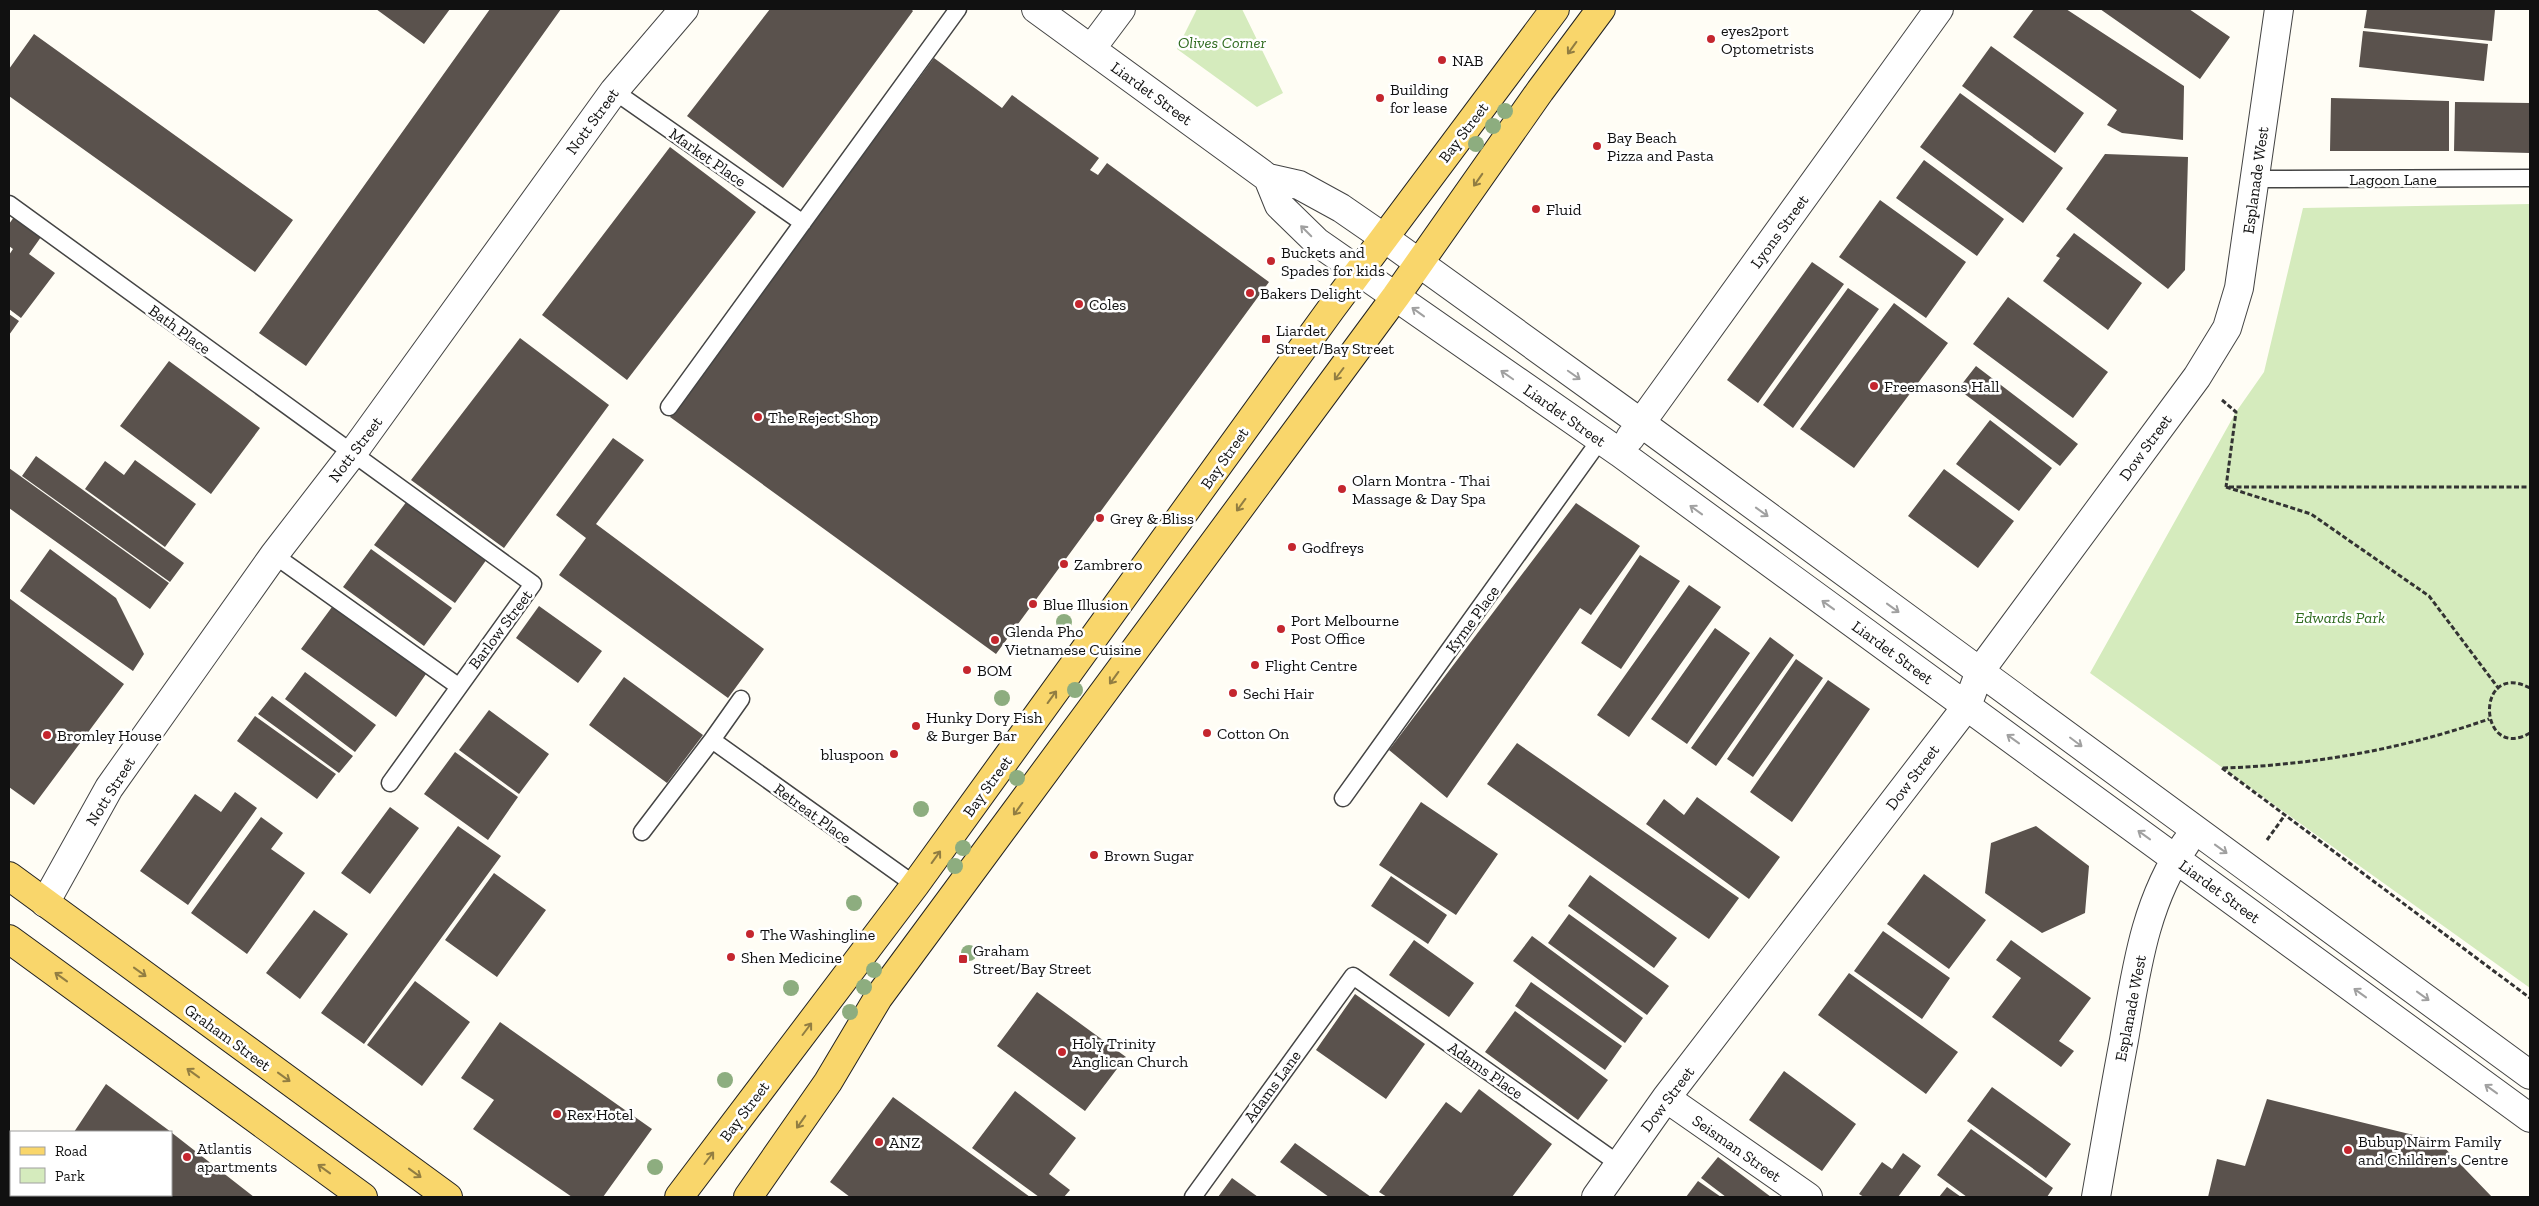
<svg xmlns="http://www.w3.org/2000/svg" width="2539" height="1206" viewBox="0 0 2539 1206" font-family="'Zilla Slab',serif">
	<style>
		.green { fill: #d5ebbd }
		.building { fill: #5a524d }
		.lines { fill: none; stroke-linecap: round; stroke-linejoin: round }
		.service-casing { stroke: #444; stroke-width: 19 }
		.minor-casing { stroke: #444; stroke-width: 30 }
		.primary-casing { stroke: #222; stroke-width: 30 }
		.path { stroke: #333; stroke-width: 3; stroke-dasharray: 5 2.5; stroke-linecap: butt }
		.service { stroke: #fff; stroke-width: 16 }
		.minor { stroke: #fff; stroke-width: 28 }
		.primary { stroke: #f9d66b; stroke-width: 28 }
		.tree { fill: #8dad7f }
		.oneway { stroke: #917d42 }
		.oneway2 { stroke: #a0a0a0 }
		.poi-dot { fill: #c4262e; stroke: #fff; stroke-width: 2 }
		.labels { text-anchor: middle; stroke-width: 5; stroke-linejoin: round; paint-order: stroke }
		.poi-label { font-size: 16px; fill: #111; stroke: #fff; text-anchor: start }
		.park-label { font-size: 16px; font-style: italic; fill: #2f6b1f; stroke: #fff }
		.street-label { font-size: 16px; fill: #111; stroke: #fff }
	</style>
	<rect width="100%" height="100%" fill="#fffdf5"/>
	<path class="green" d="M1197 9H1242L1283 93 1257 107 1177 49Z
		M2530 204V988L2090 673 2236 412 2264 372 2303 208Z"/>
	<path class="building" d="M376 9H450L424 44Z
		M490 9H561L306 366 259 333Z
		M770 9H911L913 11 783 188 687 116Z
		M2034 9H2066L2184 86 2183 140 2122 133 2107 125 2117 110 2013 37Z
		M2100 9H2189L2230 37 2200 79Z
		M2367 9 2495 10 2492 41 2364 28Z
		M2363 31 2488 44 2484 81 2359 67Z
		M34 34 293 220 255 272 9 96V69Z
		M1991 46 2084 113 2055 153 1962 86Z
		M934 58 1002 108 1012 95 1099 158 1090 170 1098 175 1107 163 1269 282 996 654 670 417Z
		M1960 93 2063 168 2023 223 1920 147Z
		M2331 98 2449 101V151H2330Z
		M2455 102 2530 103V153L2454 151Z
		M670 147 756 212 627 380 542 315Z
		M2105 154 2188 157 2185 270 2168 289 2066 209Z
		M1924 160 2004 219 1977 256 1896 198Z
		M1880 200 1966 262 1926 318 1839 257Z
		M14 217 41 237 29 254 55 273 21 318 9 309V255L13 249 9 246V224Z
		M2074 233 2142 283 2108 330 2043 281 2060 258 2056 256Z
		M1812 262 1844 284 1758 403 1727 380Z
		M1848 288 1879 309 1793 428 1763 405Z
		M2008 297 2108 372 2073 418 1973 344Z
		M1894 303 1948 343 1854 468 1800 429Z
		M9 314 19 321 9 335Z
		M520 338 609 405 504 548 411 480Z
		M169 361 260 428 211 494 120 426Z
		M1976 366 2078 444 2060 466 1958 389Z
		M1990 420 2052 468 2019 511 1956 464Z
		M613 438 644 460 596 524 764 649 728 698 559 575 586 538 556 515Z
		M36 456 184 563 170 582 22 476Z
		M135 460 196 504 165 547 85 489 105 461 124 475Z
		M9 468 169 583 150 609 9 508Z
		M1944 469 2014 521 1978 568 1908 516Z
		M407 501 487 559 455 603 374 545Z
		M1576 503 1640 546 1591 615 1580 608 1447 798 1389 750Z
		M50 549 116 598 144 654 133 671 20 591Z
		M371 549 452 608 424 646 343 587Z
		M1640 555 1680 581 1621 669 1581 643Z
		M1689 585 1721 607 1629 737 1597 715Z
		M9 598 124 684 34 805 9 787Z
		M539 606 602 651 578 683 516 638Z
		M332 607 426 674 396 717 301 649Z
		M1715 628 1750 653 1687 744 1651 719Z
		M1770 637 1794 655 1716 766 1691 748Z
		M1796 659 1823 678 1753 777 1727 759Z
		M305 672 376 725 355 752 285 699Z
		M624 677 703 735 667 783 589 725Z
		M1828 680 1870 709 1792 822 1750 792Z
		M272 696 353 756 339 773 258 714Z
		M489 710 549 754 519 794 459 750Z
		M255 716 336 774 317 799 237 741Z
		M1517 743 1739 898 1709 939 1487 784Z
		M455 752 518 797 488 840 424 794Z
		M235 792 257 808 188 905 140 871 195 794 221 812Z
		M1697 797 1780 857 1749 899 1646 824 1664 799 1684 815Z
		M1421 802 1498 854 1456 915 1379 865Z
		M390 807 419 828 370 894 341 873Z
		M261 817 283 833 271 849 305 873 247 954 191 913Z
		M458 826 501 856 364 1044 321 1013Z
		M2036 826 2089 866 2085 913 2042 933 1985 893 1991 843Z
		M494 873 546 910 497 977 445 940Z
		M1924 874 1986 920 1949 969 1887 924Z
		M1590 875 1677 938 1654 968 1568 906Z
		M1391 876 1447 915 1428 944 1371 906Z
		M314 910 348 934 300 999 266 973Z
		M1569 914 1669 986 1647 1015 1548 943Z
		M1883 931 1950 978 1922 1019 1854 971Z
		M1532 936 1643 1018 1625 1043 1513 961Z
		M1414 940 1474 983 1449 1017 1389 975Z
		M2011 940 2091 998 2059 1041 2074 1051 2061 1067 1992 1017 2021 978 1996 960Z
		M1849 973 1958 1052 1926 1094 1818 1015Z
		M415 981 470 1022 422 1086 367 1045Z
		M1531 982 1622 1046 1605 1070 1515 1006Z
		M1037 992 1126 1057 1085 1111 997 1046Z
		M1355 994 1425 1044 1386 1099 1316 1050Z
		M1515 1011 1608 1080 1578 1120 1485 1052Z
		M500 1022 652 1129 603 1197H572L473 1129 494 1100 461 1078Z
		M1784 1071 1856 1124 1822 1171 1749 1120Z
		M106 1084 167 1129 254 1197H29L31 1195H171V1132H74Z
		M1992 1087 2071 1144 2046 1178 1967 1121Z
		M1479 1089 1552 1144 1512 1197H1387L1379 1192 1446 1102 1461 1113Z
		M1015 1091 1076 1138 1049 1174 1070 1190 1064 1197H1039L972 1148Z
		M893 1097 1030 1197H850L830 1182Z
		M2267 1099 2438 1141 2492 1197H2208L2217 1159 2245 1166Z
		M1971 1129 2053 1188 2047 1197H1967L1937 1175Z
		M1295 1143 1371 1197H1329L1280 1162Z
		M1903 1153 1921 1166 1898 1197H1864L1859 1194 1882 1162 1892 1169Z
		M1718 1157 1771 1197H1726L1701 1178Z
		M1232 1178 1258 1197H1218Z
		M1698 1181 1721 1197H1686Z
		M1947 1187 1961 1197H1939Z"/>
	<g class="lines">
		<g class="service-casing">
			<path id="service" d="M614 91 803 223
				M2256 179 2530 178
				M9 204 533 584 390 783
				M669 407 958 9
				M274 555 458 686
				M712 740 741 699
				M1343 798 1600 440
				M642 832 712 740 915 885
				M1193 1197 1353 976 1619 1164"/>
		</g>
		<g class="minor-casing">
			<path id="minor" d="M1036 9 1268 178 1299 185 1341 208 1383 237 1641 423 2530 1075
				M1091 49 1121 9
				M1268 178 1279 205 1317 242 1620 453 2530 1118
				M1630 438 1939 9
				M45 903 109 788 274 555 352 454 614 91 684 9
				M1666 1098 1808 1197
				M1596 1197 1666 1098 1967 706 1980 671 2197 377 2227 328 2239 288 2279 9
				M2096 1197C2105 1145 2114 1093 2124 1040 2136 971 2145 901 2186 843"/>
		</g>
		<g class="primary-casing">
			<path id="primary" d="M9 876 448 1197
				M9 939 363 1197
				M679 1197 915 885 1331 309 1555 9
				M748 1197 828 1082 878 998 1396 296 1540 91 1601 9"/>
		</g>
		<path class="path" d="M2222 400 2236 412 2226 487
			M2226 487 2311 514 2429 596 2499 689
			M2229 487H2530
			M2530 688C2474 659 2478 763 2530 733
			M2222 768 2530 998
			M2223 768C2314 765 2403 749 2489 719
			M2267 840 2285 815"/>
		<use href="#service" class="service"/>
		<use href="#minor" class="minor"/>
		<use href="#primary" class="primary"/>
	</g>
	<g class="tree">
		<circle cx="1505" cy="111" r="8"/>
		<circle cx="1493" cy="126" r="8"/>
		<circle cx="1476" cy="144" r="8"/>
		<circle cx="1064" cy="622" r="8"/>
		<circle cx="1075" cy="690" r="8"/>
		<circle cx="1002" cy="698" r="8"/>
		<circle cx="1017" cy="778" r="8"/>
		<circle cx="921" cy="809" r="8"/>
		<circle cx="963" cy="848" r="8"/>
		<circle cx="955" cy="866" r="8"/>
		<circle cx="854" cy="903" r="8"/>
		<circle cx="969" cy="953" r="8"/>
		<circle cx="874" cy="970" r="8"/>
		<circle cx="864" cy="987" r="8"/>
		<circle cx="791" cy="988" r="8"/>
		<circle cx="850" cy="1012" r="8"/>
		<circle cx="725" cy="1080" r="8"/>
		<circle cx="655" cy="1167" r="8"/>
	</g>
	<defs><path id="oneway-shaft" d="M-6 0H5M1.5-3L5.5 0L1.5 3" fill="none" stroke-width="1.6" stroke-linecap="round" stroke-linejoin="round" transform="scale(1.25)"/></defs>
	<g class="oneway">
		<use href="#oneway-shaft" transform="translate(1572 48) rotate(126)"/>
		<use href="#oneway-shaft" transform="translate(1478 180) rotate(125)"/>
		<use href="#oneway-shaft" transform="translate(1339 374) rotate(127)"/>
		<use href="#oneway-shaft" transform="translate(1241 505) rotate(126)"/>
		<use href="#oneway-shaft" transform="translate(1114 678) rotate(126)"/>
		<use href="#oneway-shaft" transform="translate(1052 697) rotate(-54)"/>
		<use href="#oneway-shaft" transform="translate(1018 809) rotate(126)"/>
		<use href="#oneway-shaft" transform="translate(936 857) rotate(-54)"/>
		<use href="#oneway-shaft" transform="translate(140 972) rotate(36)"/>
		<use href="#oneway-shaft" transform="translate(61 977) rotate(-144)"/>
		<use href="#oneway-shaft" transform="translate(807 1029) rotate(-53)"/>
		<use href="#oneway-shaft" transform="translate(193 1073) rotate(-144)"/>
		<use href="#oneway-shaft" transform="translate(284 1077) rotate(36)"/>
		<use href="#oneway-shaft" transform="translate(801 1122) rotate(125)"/>
		<use href="#oneway-shaft" transform="translate(709 1158) rotate(-53)"/>
		<use href="#oneway-shaft" transform="translate(324 1169) rotate(-144)"/>
		<use href="#oneway-shaft" transform="translate(415 1173) rotate(36)"/>
	</g>
	<g class="oneway2">
		<use href="#oneway-shaft" transform="translate(1306 231) rotate(-135)"/>
		<use href="#oneway-shaft" transform="translate(1418 312) rotate(-144)"/>
		<use href="#oneway-shaft" transform="translate(1507 375) rotate(-145)"/>
		<use href="#oneway-shaft" transform="translate(1574 375) rotate(35)"/>
		<use href="#oneway-shaft" transform="translate(1696 510) rotate(-144)"/>
		<use href="#oneway-shaft" transform="translate(1762 512) rotate(36)"/>
		<use href="#oneway-shaft" transform="translate(1828 605) rotate(-144)"/>
		<use href="#oneway-shaft" transform="translate(1893 608) rotate(36)"/>
		<use href="#oneway-shaft" transform="translate(2013 739) rotate(-144)"/>
		<use href="#oneway-shaft" transform="translate(2076 742) rotate(37)"/>
		<use href="#oneway-shaft" transform="translate(2144 835) rotate(-144)"/>
		<use href="#oneway-shaft" transform="translate(2221 849) rotate(36)"/>
		<use href="#oneway-shaft" transform="translate(2360 993) rotate(-144)"/>
		<use href="#oneway-shaft" transform="translate(2423 996) rotate(36)"/>
		<use href="#oneway-shaft" transform="translate(2491 1089) rotate(-144)"/>
	</g>
	<g class="poi-dot">
		<circle cx="1711" cy="39" r="5"/>
		<circle cx="1442" cy="60" r="5"/>
		<circle cx="1380" cy="98" r="5"/>
		<circle cx="1597" cy="146" r="5"/>
		<circle cx="1536" cy="209" r="5"/>
		<circle cx="1271" cy="261" r="5"/>
		<circle cx="1250" cy="293" r="5"/>
		<circle cx="1079" cy="304" r="5"/>
		<rect x="1261" y="334" width="10" height="10" rx="2.5"/>
		<circle cx="1874" cy="386" r="5"/>
		<circle cx="758" cy="417" r="5"/>
		<circle cx="1342" cy="489" r="5"/>
		<circle cx="1100" cy="518" r="5"/>
		<circle cx="1292" cy="547" r="5"/>
		<circle cx="1064" cy="564" r="5"/>
		<circle cx="1033" cy="604" r="5"/>
		<circle cx="1281" cy="629" r="5"/>
		<circle cx="995" cy="640" r="5"/>
		<circle cx="1255" cy="665" r="5"/>
		<circle cx="967" cy="670" r="5"/>
		<circle cx="1233" cy="693" r="5"/>
		<circle cx="916" cy="726" r="5"/>
		<circle cx="1207" cy="733" r="5"/>
		<circle cx="47" cy="735" r="5"/>
		<circle cx="894" cy="754" r="5"/>
		<circle cx="1094" cy="855" r="5"/>
		<circle cx="750" cy="934" r="5"/>
		<circle cx="731" cy="957" r="5"/>
		<rect x="958" y="954" width="10" height="10" rx="2.5"/>
		<circle cx="1062" cy="1052" r="5"/>
		<circle cx="557" cy="1114" r="5"/>
		<circle cx="879" cy="1142" r="5"/>
		<circle cx="2348" cy="1150" r="5"/>
		<circle cx="187" cy="1157" r="5"/>
	</g>
	<g class="labels">
		<g class="poi-label">
			<text x="1721" y="36">eyes2port<tspan x="1721" dy="18">Optometrists</tspan></text>
			<text x="1452" y="66">NAB</text>
			<text x="1390" y="95">Building<tspan x="1390" dy="18">for lease</tspan></text>
			<text x="1607" y="143">Bay Beach<tspan x="1607" dy="18">Pizza and Pasta</tspan></text>
			<text x="1546" y="215">Fluid</text>
			<text x="1281" y="258">Buckets and<tspan x="1281" dy="18">Spades for kids</tspan></text>
			<text x="1260" y="299">Bakers Delight</text>
			<text x="1089" y="310">Coles</text>
			<text x="1276" y="336">Liardet<tspan x="1276" dy="18">Street/Bay Street</tspan></text>
			<text x="1884" y="392">Freemasons Hall</text>
			<text x="768" y="423">The Reject Shop</text>
			<text x="1352" y="486">Olarn Montra - Thai<tspan x="1352" dy="18">Massage &amp; Day Spa</tspan></text>
			<text x="1110" y="524">Grey &amp; Bliss</text>
			<text x="1302" y="553">Godfreys</text>
			<text x="1074" y="570">Zambrero</text>
			<text x="1043" y="610">Blue Illusion</text>
			<text x="1291" y="626">Port Melbourne<tspan x="1291" dy="18">Post Office</tspan></text>
			<text x="1005" y="637">Glenda Pho<tspan x="1005" dy="18">Vietnamese Cuisine</tspan></text>
			<text x="1265" y="671">Flight Centre</text>
			<text x="977" y="676">BOM</text>
			<text x="1243" y="699">Sechi Hair</text>
			<text x="926" y="723">Hunky Dory Fish<tspan x="926" dy="18">&amp; Burger Bar</tspan></text>
			<text x="1217" y="739">Cotton On</text>
			<text x="57" y="741">Bromley House</text>
			<text x="884" y="760" text-anchor="end">bluspoon</text>
			<text x="1104" y="861">Brown Sugar</text>
			<text x="760" y="940">The Washingline</text>
			<text x="973" y="956">Graham<tspan x="973" dy="18">Street/Bay Street</tspan></text>
			<text x="741" y="963">Shen Medicine</text>
			<text x="1072" y="1049">Holy Trinity<tspan x="1072" dy="18">Anglican Church</tspan></text>
			<text x="567" y="1120">Rex Hotel</text>
			<text x="2358" y="1147">Bubup Nairm Family<tspan x="2358" dy="18">and Children's Centre</tspan></text>
			<text x="889" y="1148">ANZ</text>
			<text x="197" y="1154">Atlantis<tspan x="197" dy="18">apartments</tspan></text>
		</g>
		<g class="park-label">
			<text x="1222" y="48">Olives Corner</text>
			<text x="2340" y="623">Edwards Park</text>
		</g>
		<g class="street-label">
			<text transform="translate(1152 93) rotate(36)" y="6">Liardet Street</text>
			<text transform="translate(592 121) rotate(-54)" y="6">Nott Street</text>
			<text transform="translate(1463 132) rotate(-53)" y="6">Bay Street</text>
			<text transform="translate(708 157) rotate(35)" y="6">Market Place</text>
			<text x="2393" y="185">Lagoon Lane</text>
			<text transform="translate(2255 180) rotate(-82)" y="6">Esplanade West</text>
			<text transform="translate(1779 231) rotate(-54)" y="6">Lyons Street</text>
			<text transform="translate(180 329) rotate(36)" y="6">Bath Place</text>
			<text transform="translate(1565 415) rotate(35)" y="6">Liardet Street</text>
			<text transform="translate(2145 447) rotate(-54)" y="6">Dow Street</text>
			<text transform="translate(355 449) rotate(-53)" y="6">Nott Street</text>
			<text transform="translate(1224 458) rotate(-55)" y="6">Bay Street</text>
			<text transform="translate(1472 619) rotate(-54)" y="6">Kyme Place</text>
			<text transform="translate(500 629) rotate(-53)" y="6">Barlow Street</text>
			<text transform="translate(1893 652) rotate(36)" y="6">Liardet Street</text>
			<text transform="translate(1912 777) rotate(-53)" y="6">Dow Street</text>
			<text transform="translate(987 786) rotate(-54)" y="6">Bay Street</text>
			<text transform="translate(110 791) rotate(-58)" y="6">Nott Street</text>
			<text transform="translate(813 813) rotate(36)" y="6">Retreat Place</text>
			<text transform="translate(2220 891) rotate(36)" y="6">Liardet Street</text>
			<text transform="translate(2130 1008) rotate(-79)" y="6">Esplanade West</text>
			<text transform="translate(228 1037) rotate(36)" y="6">Graham Street</text>
			<text transform="translate(1486 1070) rotate(35)" y="6">Adams Place</text>
			<text transform="translate(1272 1086) rotate(-54)" y="6">Adams Lane</text>
			<text transform="translate(1667 1099) rotate(-53)" y="6">Dow Street</text>
			<text transform="translate(744 1111) rotate(-53)" y="6">Bay Street</text>
			<text transform="translate(1737 1148) rotate(35)" y="6">Seisman Street</text>
		</g>
	</g>
	<rect width="2539" height="1206" fill="none" stroke="#111111" stroke-width="20"/>
	<rect x="10" y="1131" width="162" height="65" fill="#ffffff" stroke="#a0a0a0"/>
	<rect x="20" y="1147" width="25" height="8" fill="#f9d66b" stroke="#a0a0a0"/>
	<text x="55" y="1156" font-size="15" fill="#111111">Road</text>
	<rect x="20" y="1168" width="25" height="15" fill="#d5ebbd" stroke="#a0a0a0"/>
	<text x="55" y="1181" font-size="15" fill="#111111">Park</text>
</svg>
